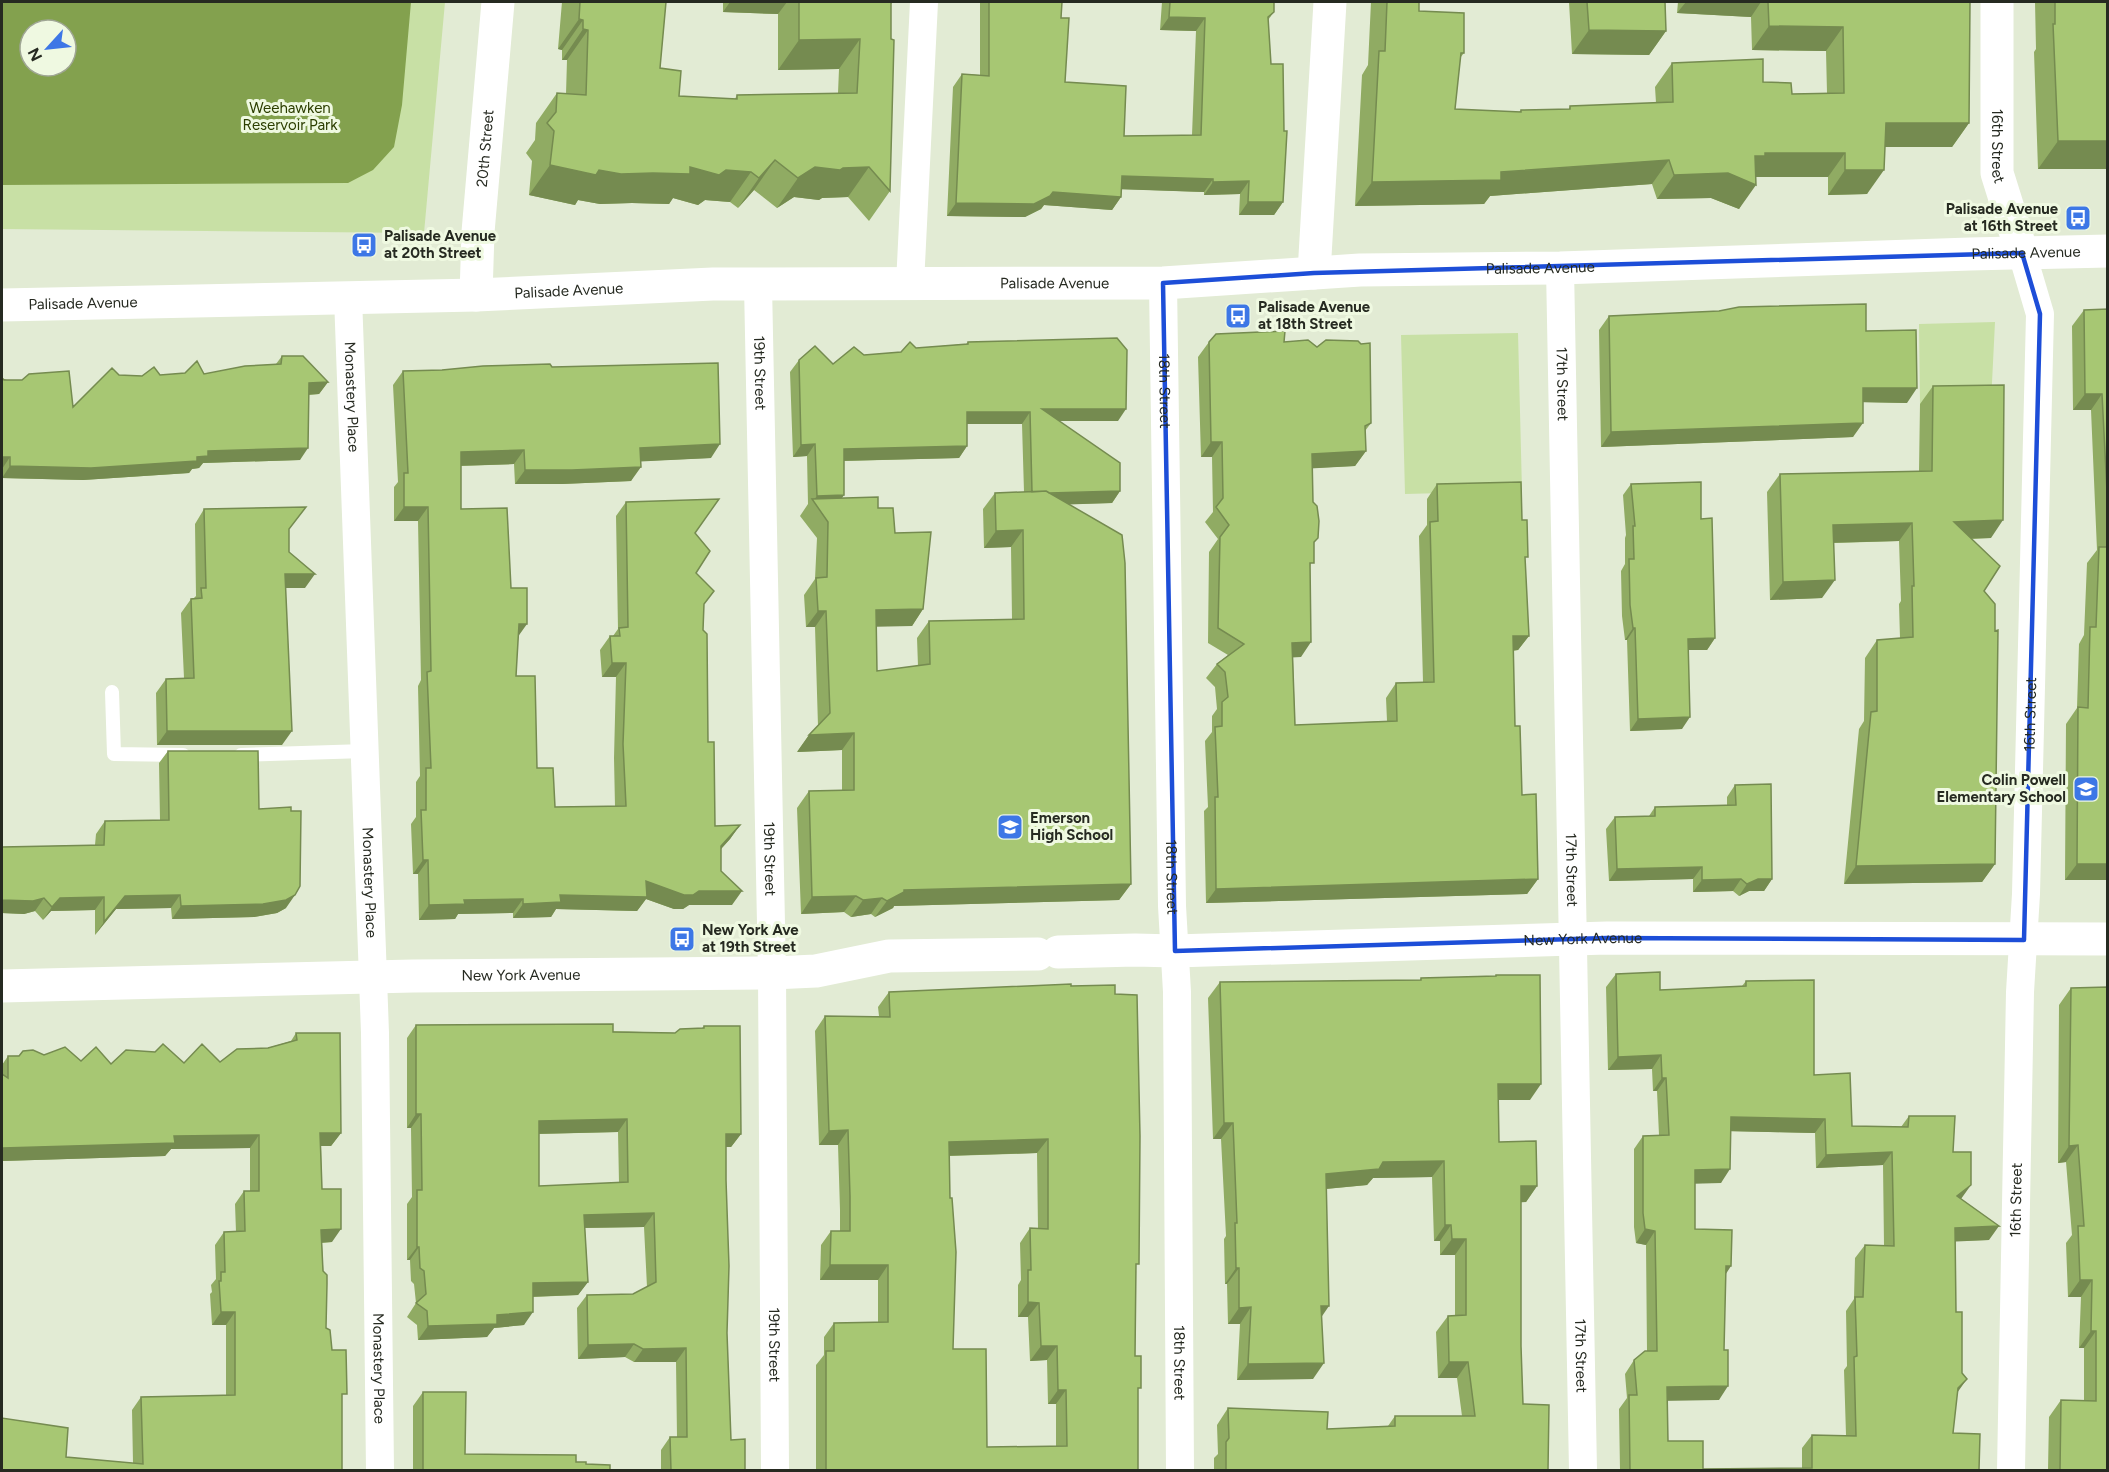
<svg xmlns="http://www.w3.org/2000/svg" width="2109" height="1472" viewBox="0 0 2109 1472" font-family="Figtree,sans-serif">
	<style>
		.green { fill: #c8e0a5; fill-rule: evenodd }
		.water { fill: #83a14e; fill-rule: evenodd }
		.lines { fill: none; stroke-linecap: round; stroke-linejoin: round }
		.service { stroke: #fff; stroke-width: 14 }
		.minor { stroke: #fff; stroke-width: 28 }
		.tertiary { stroke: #fff; stroke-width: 33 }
		.secondary { stroke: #fff; stroke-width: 33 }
		.wall { fill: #90ab63; fill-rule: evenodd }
		.shaded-wall { fill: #758b50 }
		.building { fill: #a7c773; stroke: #758b50; stroke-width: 1.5; fill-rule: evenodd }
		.marked { fill: none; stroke: #1d4ed8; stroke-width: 4.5; stroke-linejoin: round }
		.labels { text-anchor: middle; stroke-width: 6; stroke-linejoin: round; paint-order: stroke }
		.park-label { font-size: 15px; fill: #2c3e00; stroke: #eff9e1 }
		.street-label { font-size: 15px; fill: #262a21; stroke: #eff9e1 }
		.poi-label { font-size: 15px; font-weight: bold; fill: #262a21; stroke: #eff9e1; text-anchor: start }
	</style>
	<rect width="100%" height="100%" fill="#e2ebd4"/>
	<path class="green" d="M2 2H445L424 233 2 229ZM30 30H66V66H30Z
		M1995 322 1991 403 1920 404 1919 324Z
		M1518 333 1522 491 1405 494 1401 335Z"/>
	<path class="water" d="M2 2H411L402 105 394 147 373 170 348 183 2 185ZM30 30H66V66H30Z"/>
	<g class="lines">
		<path class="service" d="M112 692 114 754 183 755
			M241 755 365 751"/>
		<g class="minor">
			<path id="s1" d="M1560 268 1583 1470"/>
			<path id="s2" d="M1163 283 1172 906 1177 992 1180 1470"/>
			<path d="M910 284 924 2"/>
			<path id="s3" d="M758 285 772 973 775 1470"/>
			<path id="s4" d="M348 297 375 1033 380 1470"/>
			<path id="s5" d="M2011 1470 2020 992 2026 894 2040 314 2022 253"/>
		</g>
		<g class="tertiary">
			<path id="s6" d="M476 295 478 232 498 2"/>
			<path id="s7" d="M1058 952 1135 950 1175 951 1607 938 2108 939"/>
			<path id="s8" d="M2 986 413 976 772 973 816 971 889 956 1038 954"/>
		</g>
		<g class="secondary">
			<path id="s9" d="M1997 2V173L2022 253"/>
			<path d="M1314 273 1330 2"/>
			<path id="s10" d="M2 305 476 295 713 284 1163 283 1360 270 1560 268 1970 254 2108 251"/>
		</g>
	</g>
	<path class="wall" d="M562 2H666L660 68 679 96 735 99 737 95 838 93 839 69 778 70V14L723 12V2H893L891 4 890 191 869 221 848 197 822 198 819 200 794 197 777 208 754 190 738 208 730 202 705 200 698 205 673 198 669 204 632 203 600 204 578 200 575 205 529 195 532 161 526 153 535 140 536 123 557 93 566 94 567 60H562V50L558 49Z
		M980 2H1062L1061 18 1065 82 1124 136 1192 135 1196 31 1160 30 1162 2H1274V12L1268 20 1271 64 1283 202 1274 215H1239L1240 194 1204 195V192L1122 189 1121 197 1112 210 1044 205 1041 209 1025 217 947 216 953 87 962 74 980 75Z
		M1371 2H1419V11L1464 53 1460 58 1455 109 1519 112 1521 110 1569 109 1570 106 1656 103 1655 87 1672 63 1763 82 1792 94 1827 93 1826 51 1752 50 1751 17 1677 13 1678 2H1970L1969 123 1952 147H1885L1867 194 1828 195V177H1756L1739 209 1711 198 1657 199 1652 184 1490 196 1484 204 1355 206 1362 75 1368 65Z
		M1569 2H1665L1666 31 1649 55 1572 54Z
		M2035 2H2108V169H2038L2034 52 2036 49Z
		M2108 309V880H2065L2066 724 2077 708 2079 644 2084 635 2087 563 2097 550 2091 410H2073L2072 326 2084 310Z
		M1609 316 1866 331 1907 403 1863 402 1853 437 1601 447 1599 330Z
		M968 342 1118 421H1059L1120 491 1112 503 1069 504 1131 884 1119 900 894 906 893 908 875 917 871 914 851 917 844 912 801 914 797 808 809 791 842 790V750L797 752 809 735 818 726 815 627H806L804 595 815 579 817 538 800 516 808 504 807 456 793 457 790 372 799 360 833 364 864 355 901 352 916 348 966 344ZM967 424H1022L1024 492 995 493 983 509 984 548 1011 547 1012 619 929 621 917 638 918 666 877 671 876 626H912L923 609 895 533 878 508 842 498 844 461 959 458 967 446Z
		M1209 342H1284L1371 423 1365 431 1366 451 1355 466 1312 468 1313 502 1318 538 1314 543 1310 567 1301 657H1293L1295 725 1387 721 1386 698 1396 683 1423 682 1419 536 1427 525V499L1437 484 1522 520 1529 636 1518 650 1513 651 1515 726 1522 795 1538 879 1527 894 1206 903 1204 811 1208 807 1205 741 1212 732V716L1217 709 1215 687 1206 678 1217 664 1228 655 1208 643 1209 552 1218 539 1205 522 1213 512 1212 457H1201L1198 357Z
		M282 356 328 382 319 394 309 395 300 460 203 463 199 468 192 469 189 473 83 480 2 478V378L73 407 119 375 142 376 160 375 204 374 276 364Z
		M552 367 711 458 641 461 631 481 562 484H515L514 464 461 466V509L511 588 518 637 516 676 537 768 555 807 615 806 614 758 616 677H602L600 650 610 636H613L618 629 616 516 626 502 695 533 696 573 704 606 703 630 708 742 715 826 740 825 730 839 721 849V871L732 905H689L683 909H674L646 899 637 911 556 909 551 917 513 918V913L458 914 455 919 419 920 418 874H413L411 824 416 817V782L420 776 418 686 421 680 418 521H394V487L398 482 393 385 403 371Z
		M1933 386 1991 538 1972 539 1984 591 1995 864 1982 882 1844 884 1859 729 1864 721 1865 658 1877 640 1900 638 1899 604 1901 601 1899 541 1834 543 1822 598 1770 600 1767 492 1780 474 1919 471 1920 404Z
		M1631 484 1701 519 1715 638 1707 650H1689L1682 729 1630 731 1627 640H1625L1622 616 1621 571 1625 564V538L1626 535 1623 495Z
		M204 509 289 530V552L305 588H286L282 745H157L156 693 166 679 184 678 181 613 191 599 194 598 196 596 195 524Z
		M168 751 259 809 286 908 277 913 254 917 172 919 171 908 116 909 95 935V910L51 911 43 920 35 911 24 914 2 913V847L95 845 96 834 105 821 160 820 159 763Z
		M1735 785 1772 879 1764 891H1749L1739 896 1733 891 1693 892V879L1609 881 1606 829 1615 817 1649 816 1655 807 1727 805V797Z
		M1616 974 1660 990 1742 986 1746 981 1852 1126 1901 1127 1909 1116 1953 1152 1961 1199 1989 1240 1955 1241 1957 1393 1953 1433 1979 1470H1620L1619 1409 1627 1398 1625 1374 1634 1360 1647 1351 1646 1245 1636 1243 1634 1227V1149L1643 1136 1659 1135 1657 1091H1653L1652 1069 1608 1070 1606 987ZM1731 1131 1815 1133 1816 1168 1883 1165 1884 1245H1865L1855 1258 1854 1299 1846 1311 1847 1366 1844 1370 1846 1435H1812L1802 1448V1468L1703 1469 1668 1441 1667 1400H1719L1726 1274 1695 1229V1183H1721Z
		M1496 975 1530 1100H1498L1499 1142 1537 1186 1526 1202H1521V1346L1523 1404 1548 1470H1214V1458L1218 1454 1217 1425 1228 1408 1327 1429 1388 1426 1395 1416H1462L1457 1378H1438L1436 1332 1448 1316H1455V1255H1440V1241H1434L1432 1177 1373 1178 1367 1185 1326 1189 1321 1317 1313 1379 1237 1380 1240 1324H1228L1227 1284H1225L1224 1239 1226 1236 1221 1139H1213L1208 998 1220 982 1420 980 1421 978 1495 977Z
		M1071 986 1115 994 1136 1269 1135 1356 1138 1391V1470H816V1365L824 1355V1337L834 1323 878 1322V1280H820L821 1245 831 1231H840V1210L838 1145H819L815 1031 825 1016H879L878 1007 889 992ZM1037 1153 1038 1229 1030 1228 1020 1243 1021 1280 1018 1285V1317H1028L1030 1361 1047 1360 1048 1404H1056V1447H987L953 1349 949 1156Z
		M2071 988 2108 1470H2048L2049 1417 2061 1400 2084 1401V1348H2079L2081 1297H2068L2066 1243 2072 1235 2066 1162 2058 1163 2059 1005Z
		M416 1025 675 1033 702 1028 704 1026 741 1134 731 1147H726L727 1333 731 1440 745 1470H661V1450L670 1437H677L676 1362H634L625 1357 578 1359 577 1308 587 1295 633 1294 647 1287 644 1227 585 1228 588 1282 578 1295 533 1297 524 1325 494 1328 487 1337 418 1340 417 1325 407 1317 416 1303 414 1284 411 1281 410 1260H407V1204L412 1197 411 1128H407V1038ZM618 1132 619 1183 539 1186V1134Z
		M296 1033 341 1133 331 1146H321L322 1189 332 1242 322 1243 326 1328 332 1350 342 1401V1470H2L66 1457 133 1463 132 1410 141 1397 226 1395V1325H212L210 1294 212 1292 211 1285 216 1279 215 1245 224 1232H236L235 1204 244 1191H250V1148L171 1149 165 1156 2 1161V1065L8 1056 44 1055 81 1061 111 1064 220 1062 291 1041Z
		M423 1392 465 1454 576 1462 610 1470H413V1406Z"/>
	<path class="shaded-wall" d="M730 2H787L778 14 723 12Z
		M1686 2H1761L1751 17 1677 13Z
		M1169 17 1205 18 1196 31 1160 30Z
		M579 19 583 20 562 50 558 49Z
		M1769 26 1843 27 1826 51 1752 50Z
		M583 29 588 30 567 60H562Z
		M1589 30 1666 31 1649 55 1572 54Z
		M860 39 839 69 778 70 799 40Z
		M1886 123H1969L1952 147H1869Z
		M2058 141H2108V169H2038Z
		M1765 153H1845L1828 177H1750L1756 185 1739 209 1711 198 1657 199 1674 175Z
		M775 160 754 190 738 208 759 178Z
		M1669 160 1652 184 1490 196 1484 204 1355 206 1372 182Z
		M550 165 599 170 690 167 751 172 730 202 705 200 698 205 673 198 669 204 632 203 600 204 578 200 575 205 529 195Z
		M815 167 843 168 869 167 848 197 822 198 819 200 794 197 777 208 798 178Z
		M1845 170H1884L1867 194 1828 195Z
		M1122 176 1213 179 1204 192 1113 189Z
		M1249 181 1240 194 1204 195 1213 182Z
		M1053 192 1121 197 1112 210 1044 205 1041 209 1025 217 947 216 956 203Z
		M1248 202H1283L1274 215H1239Z
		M328 382 319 394 300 395 309 383Z
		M1863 388H1917L1907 403 1853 402Z
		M2085 394H2102L2091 410H2073Z
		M1042 409H1126L1118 421H1034Z
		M967 412H1030L1022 424H958Z
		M1863 423 1853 437 1601 447 1611 432Z
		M1211 442H1222L1212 457H1201Z
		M720 444 711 458 630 462 640 448Z
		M815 444 807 456 793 457 801 445Z
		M967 446 959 458 836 461 844 449Z
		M308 448 300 460 203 463 199 468 192 469 189 473 83 480 2 478 10 466 197 457 208 451Z
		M524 450 514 464 451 466 461 452Z
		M1366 451 1355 466 1301 469 1312 454Z
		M2 457H10L2 469Z
		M641 467 631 481 562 484H515L525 470Z
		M1120 491 1112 503 1024 506 1032 494Z
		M844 495 836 507 813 501 817 496Z
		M404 507H428L418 521H394Z
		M2003 520 1991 538 1942 539 1954 522Z
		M1912 523 1899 541 1821 543 1833 525Z
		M1023 530 1011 547 984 548 996 531Z
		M285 574H315L305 588H275Z
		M1835 580 1822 598 1770 600 1783 582Z
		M923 609 912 626 864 627 876 610Z
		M818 611H826L815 627H806Z
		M519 624H527L517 638Z
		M1633 628H1635L1627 640H1625Z
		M1513 636H1529L1518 650 1502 651Z
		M1715 638 1707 650H1680L1688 639Z
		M1311 642 1301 657 1282 658 1292 643Z
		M612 663H626L616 677H602Z
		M1690 717 1682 729 1630 731 1638 719Z
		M167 731H292L282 745H157Z
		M854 733 842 750 797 752 809 735Z
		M740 825 730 839 711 860 721 846Z
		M423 860H428L418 874H413Z
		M1995 864 1982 882 1844 884 1856 866Z
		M2077 864H2108V880H2065Z
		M1702 867 1693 879 1609 881 1617 869Z
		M1538 879 1527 894 1206 903 1216 889Z
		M1741 879 1733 891 1693 892 1702 880Z
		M1758 879H1772L1764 891H1749L1739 896 1747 884Z
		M646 881 742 891 732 905H689L683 909H674L646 899 637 911 556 909 551 917 513 918 523 904 560 895Z
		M1131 884 1119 900 894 906 893 908 875 917 887 901 904 890Z
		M180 895 171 908 116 909 95 935 104 922 125 896Z
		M295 895 286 908 277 913 254 917 172 919 181 906Z
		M856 896 844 912 801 914 812 897Z
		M104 897 95 910 51 911 43 920 52 907 60 898Z
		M44 898 35 911 24 914 2 913V900Z
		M882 898 871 914 851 917 863 900Z
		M523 899 513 913 458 914 455 919 419 920 429 905 464 900Z
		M1661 1055 1652 1069 1608 1070 1618 1057Z
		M1662 1078H1666L1657 1091H1653Z
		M1498 1084H1541L1530 1100H1486Z
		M416 1114H421L411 1128H407Z
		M1731 1117 1825 1119 1815 1133 1721 1131Z
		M627 1119 618 1132 530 1134 539 1121Z
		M1224 1123H1233L1221 1139H1213Z
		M848 1130 838 1145H819L829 1131Z
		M320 1133H341L331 1146H311Z
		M726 1134H741L731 1147H717Z
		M259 1135 250 1148 171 1149 165 1156 2 1161V1148L174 1136Z
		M1048 1139 1037 1153 939 1156 949 1142Z
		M2078 1145 2066 1162 2058 1163 2069 1146Z
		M1892 1152 1883 1165 1816 1168 1826 1155Z
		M1444 1161 1432 1177 1373 1178 1367 1185 1314 1190 1326 1174 1383 1162Z
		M1730 1169 1721 1183 1685 1184 1695 1170Z
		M1971 1185 1961 1199 1957 1196Z
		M1521 1186H1537L1526 1202 1510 1203Z
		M654 1213 644 1227 575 1228 584 1215Z
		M1445 1225H1451L1440 1241H1434Z
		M1999 1226 1989 1240 1945 1242 1955 1228Z
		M341 1229 332 1242 312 1243 321 1230Z
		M1645 1229 1655 1231 1646 1245 1636 1243Z
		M1452 1239H1466L1455 1255H1440Z
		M417 1247H419L410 1260H407Z
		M830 1265H888L878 1280H820Z
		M1726 1266H1731L1722 1280Z
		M1236 1268H1239L1227 1284H1225Z
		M2080 1280H2092L2081 1297H2068Z
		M588 1282 578 1295 523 1297 533 1283Z
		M1028 1302 1039 1303 1028 1317H1018Z
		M1321 1306H1329L1318 1322Z
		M1251 1307 1240 1324H1228L1239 1308Z
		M221 1312H235L226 1325H212Z
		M533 1312 524 1325 494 1328 487 1337 418 1340 428 1326 497 1315Z
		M2091 1331H2096L2084 1348H2079Z
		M634 1344 625 1357 578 1359 588 1345Z
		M1041 1346H1057L1047 1360 1030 1361Z
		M686 1348 676 1362H634L643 1349Z
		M1449 1362H1468L1457 1378H1438Z
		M1324 1363 1313 1379 1237 1380 1248 1364Z
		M1967 1379 1957 1393 1958 1388Z
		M1728 1386 1719 1400 1658 1401 1667 1387Z
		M1058 1390H1066L1056 1404H1048Z"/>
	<path class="building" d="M580 2H666L660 68 681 71 679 96 737 99V95L857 93 860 39 799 40V2H891V39L894 40 890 191 869 167 843 168 840 170 815 167 798 178 775 160 759 178 751 172 726 170 719 175 690 167V174L653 173 621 174 599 170 596 175 550 165 554 131 547 123 556 112 557 93 586 95 588 30 583 29V20L579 19Z
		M989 2H1062L1061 18H1069L1065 82 1126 86 1124 136 1201 135 1205 18 1169 17 1170 2H1274V12L1268 17 1271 64H1283L1284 131H1287L1283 202H1248L1249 181 1213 182V179L1122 176 1121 197 1053 192 1050 196 1034 204 956 203 962 74 989 76Z
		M1387 2H1419V11L1464 13V53H1461L1455 109 1521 112V110L1570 109V106L1673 102 1672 63 1763 59V82L1791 83 1792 94 1844 93 1843 27 1769 26 1768 2H1970L1969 123H1886L1884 170H1845V153H1765V156H1755L1756 185 1728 173 1674 175 1669 160 1501 172V180L1372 182 1379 51H1385Z
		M1587 2H1665L1666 31 1589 30Z
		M2055 2H2108V141H2058L2053 24H2055Z
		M1866 304V331L1916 330 1917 388H1863V423L1611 432 1609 316 1719 311 1739 307Z
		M2108 309V511L2102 394H2085L2084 310Z
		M1285 331 1284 342 1308 340 1317 347 1326 340 1358 341 1361 344 1370 343 1371 423 1365 426 1366 451 1312 454 1313 502 1317 506 1319 521 1318 538 1314 542V563H1310L1311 642 1292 643 1295 725 1397 721 1396 683 1434 682 1430 522 1438 521 1437 484 1521 482 1522 520H1527L1528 557H1525L1529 636H1513L1515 726H1520L1522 795 1536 794 1538 879 1216 889 1215 797H1218L1215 727 1222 726V702L1228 697 1225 672 1217 664 1244 644 1218 628 1220 537 1229 525 1216 507 1223 498 1222 442H1211L1209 342 1216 334Z
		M1117 338 1127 350 1126 409H1042L1120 463V491L1049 493 1046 491 1032 492 1030 412H967V446L844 449V495L817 496 815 444 801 445 799 360 815 346 833 364 854 347 864 355 901 352 910 342 916 348 968 344V342Z
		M282 356H303L328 382 309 383 308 448 208 451V456L197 457V461L91 468 10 466V457H2V378L4 380H22L29 374 69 371 73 407 112 368 119 375 142 376 154 367 160 375 185 373 197 361 204 374 245 366 281 364Z
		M718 363 720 444 640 448 641 467 572 470H525L524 450 461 452V509L507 508 511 588H527V624H519L516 676H535L537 768H553L555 807 626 806 623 744 626 663H612L610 636H620L619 628 628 627 626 502 719 499 695 533 710 551 696 573 714 591 704 604 703 630 707 634 708 742H714L715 826 740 825 721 846V871L742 891H699L693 895H684L646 881 647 897 560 895 561 902 523 904V899L464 900 465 904 429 905 428 860H423L421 810H426V768H431L427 672 431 671 428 507H404V473H408L403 371 442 370 483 366 550 364 552 367Z
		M2004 385 2003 520 1954 522 2000 566 1984 591 1995 604V631L1998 630 1995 864 1856 866 1871 712 1877 711V640L1913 637 1912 586H1914L1912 523 1833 525 1835 580 1783 582 1780 474 1932 471 1933 386Z
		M1701 482V519L1712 518 1715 638 1688 639 1690 717 1638 719 1635 628H1633L1630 605 1629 559H1634L1633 526H1635L1631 484Z
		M1046 491 1122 535 1125 563 1131 884 904 890V892L887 901 882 898 863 900 856 896 812 897 809 791 854 790V733L809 735 830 713 826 611H818L816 578 827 577 828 522 812 499 878 497V508H893L895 533 931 532 923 609 876 610 877 671 930 664 929 621 1024 619 1023 530 996 531 995 493Z
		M306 507 289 529V552L315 574H285L292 731H167L166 679 194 678 191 599 202 598 201 588H206L204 509Z
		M2099 547H2108V864H2077L2078 707 2088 708 2090 627H2096Z
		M168 751H258L259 809 291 807V811H301L300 886 295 895 286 900 263 904 181 906 180 895 125 896 104 922V897L60 898 52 907 44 898 33 901 2 900V847L104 845 105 821 169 820Z
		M1771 784 1772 879H1758L1747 884 1741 879 1702 880V867L1617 869 1615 817 1655 816V807L1736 805 1735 785Z
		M1660 972V990L1746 986V981L1814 980V1075L1850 1073 1852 1126 1908 1127 1909 1116H1955L1953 1152H1971V1185L1957 1196 1999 1226 1955 1228 1956 1312H1962V1373L1967 1379 1958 1388 1953 1433 1980 1434 1979 1470H1630L1629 1395H1637L1634 1360 1645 1351H1657L1655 1231 1645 1229 1643 1213V1136L1669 1135 1666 1078H1662L1661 1055 1618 1057 1616 974ZM1731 1117 1825 1119 1826 1155 1892 1152 1894 1246 1865 1245 1863 1297H1855L1857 1356 1854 1357 1856 1436 1812 1435V1468L1703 1469V1441H1668L1667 1387 1728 1386V1350H1724L1726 1266H1731L1732 1230 1695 1229V1170L1730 1169Z
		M1496 975H1540L1541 1084H1498L1499 1142 1536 1141 1537 1186H1521V1346L1523 1404 1549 1405 1548 1470H1226V1442L1229 1438 1228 1408 1328 1412 1327 1429 1395 1426V1416H1475L1468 1362H1449L1448 1316 1466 1315V1239H1452L1451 1225H1445L1444 1161 1383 1162 1379 1169 1326 1174 1329 1306H1321L1324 1363 1248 1364 1251 1307 1239 1308V1268H1236L1235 1223H1237L1233 1123H1224L1220 982 1421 980V978L1496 976Z
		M1071 984V986L1115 985V994L1137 995 1140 1136 1139 1264H1136L1135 1356H1141V1388H1138V1470H826V1351H834V1323L888 1322V1265H830L831 1231H850V1196L848 1130 829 1131 825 1016 890 1017 889 992ZM1048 1139V1229L1030 1228 1031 1270H1028V1302L1039 1303 1041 1346H1057L1058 1390H1066L1067 1446 987 1447 986 1349H953L956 1252 952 1198H950L949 1142Z
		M2108 987V1470H2060L2061 1400 2096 1401V1331H2091L2092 1280H2080L2078 1226H2084L2078 1145 2069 1146 2071 988Z
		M613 1024V1032L675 1033 680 1029 704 1028V1026H740L741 1134H726V1180L729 1266 727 1333 731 1440 745 1439V1470H671L670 1437H687L686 1348 643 1349 634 1344 588 1345 587 1295 633 1294 656 1282 654 1213 584 1215 588 1282 533 1283V1312L497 1315V1324L428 1326 427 1311 416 1303 426 1294 424 1271 420 1268 419 1247H417V1190H422L421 1114H416V1025ZM627 1119 628 1182 539 1186V1121Z
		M296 1033H340L341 1133H320L322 1189H341V1229L321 1230 323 1271 327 1275V1284L326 1328 330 1330 332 1350H346L347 1394H342V1470H2V1418L68 1428 66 1457 143 1464 141 1397 235 1395V1312H221L219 1281H221V1272H225L224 1232 245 1231 244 1191H259V1135L174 1136 175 1143 2 1148V1074L8 1078V1056H19L23 1051 33 1050 44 1055 65 1047 81 1061 96 1047 111 1064 126 1050 155 1052 163 1044 184 1063 202 1044 220 1062 237 1049 268 1048 297 1040Z
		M423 1392H466L465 1454 576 1455V1462H586V1464L610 1465V1470H423Z"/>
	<path class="marked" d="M2022 253 2040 314 2024 940 1607 938 1175 951 1163 283 1314 273Z"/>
	<defs>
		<g id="bus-square" transform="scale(1.35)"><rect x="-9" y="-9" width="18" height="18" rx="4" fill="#3d77e6" stroke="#eff9e1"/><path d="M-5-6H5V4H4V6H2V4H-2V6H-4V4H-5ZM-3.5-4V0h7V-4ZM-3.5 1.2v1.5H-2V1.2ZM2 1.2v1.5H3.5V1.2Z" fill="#fff"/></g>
		<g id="school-square" transform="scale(1.35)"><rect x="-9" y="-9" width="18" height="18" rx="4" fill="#3d77e6" stroke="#eff9e1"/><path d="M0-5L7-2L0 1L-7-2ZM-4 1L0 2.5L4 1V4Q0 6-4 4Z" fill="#fff"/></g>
	</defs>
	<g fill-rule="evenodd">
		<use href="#bus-square" x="2078" y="218"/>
		<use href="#bus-square" x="364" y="245"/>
		<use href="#bus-square" x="1238" y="316"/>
		<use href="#school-square" x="2086" y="789"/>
		<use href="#school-square" x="1010" y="827"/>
		<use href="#bus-square" x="682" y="939"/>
	</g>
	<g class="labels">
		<g class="park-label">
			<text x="290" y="113">Weehawken<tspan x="290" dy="17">Reservoir Park</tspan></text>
		</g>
		<g class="street-label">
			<text dy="5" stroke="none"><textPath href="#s9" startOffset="144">16th Street</textPath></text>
			<text dy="5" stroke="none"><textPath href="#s6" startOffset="147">20th Street</textPath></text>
			<text dy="5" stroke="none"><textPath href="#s10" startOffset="2025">Palisade Avenue</textPath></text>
			<text dy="5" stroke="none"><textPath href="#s10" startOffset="1539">Palisade Avenue</textPath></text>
			<text dy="5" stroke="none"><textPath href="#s10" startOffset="1053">Palisade Avenue</textPath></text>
			<text dy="5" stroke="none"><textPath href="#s10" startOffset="567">Palisade Avenue</textPath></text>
			<text dy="5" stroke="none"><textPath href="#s10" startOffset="81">Palisade Avenue</textPath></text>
			<text dy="5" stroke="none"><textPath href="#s3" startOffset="88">19th Street</textPath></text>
			<text dy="5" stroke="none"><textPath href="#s1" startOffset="116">17th Street</textPath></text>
			<text dy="5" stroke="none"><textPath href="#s2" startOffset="108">18th Street</textPath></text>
			<text dy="5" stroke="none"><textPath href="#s4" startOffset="100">Monastery Place</textPath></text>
			<text dy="5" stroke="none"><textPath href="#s5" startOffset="756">16th Street</textPath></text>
			<text dy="5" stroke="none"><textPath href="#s3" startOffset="574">19th Street</textPath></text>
			<text dy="5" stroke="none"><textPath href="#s1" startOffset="602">17th Street</textPath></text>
			<text dy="5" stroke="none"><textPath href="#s2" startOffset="594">18th Street</textPath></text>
			<text dy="5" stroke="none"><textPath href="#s4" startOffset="586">Monastery Place</textPath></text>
			<text dy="5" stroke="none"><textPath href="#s7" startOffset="525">New York Avenue</textPath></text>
			<text dy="5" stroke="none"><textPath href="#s8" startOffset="519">New York Avenue</textPath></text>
			<text dy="5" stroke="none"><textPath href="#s5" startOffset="270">16th Street</textPath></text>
			<text dy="5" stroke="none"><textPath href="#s3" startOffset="1060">19th Street</textPath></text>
			<text dy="5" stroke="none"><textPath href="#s1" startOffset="1088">17th Street</textPath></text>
			<text dy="5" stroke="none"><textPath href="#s2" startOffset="1080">18th Street</textPath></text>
			<text dy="5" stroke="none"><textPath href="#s4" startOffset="1072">Monastery Place</textPath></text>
		</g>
		<g class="poi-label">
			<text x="2058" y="214" text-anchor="end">Palisade Avenue<tspan x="2058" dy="17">at 16th Street</tspan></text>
			<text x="384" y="241">Palisade Avenue<tspan x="384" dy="17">at 20th Street</tspan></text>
			<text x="1258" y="312">Palisade Avenue<tspan x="1258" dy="17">at 18th Street</tspan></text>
			<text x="2066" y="785" text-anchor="end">Colin Powell<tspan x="2066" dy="17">Elementary School</tspan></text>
			<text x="1030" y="823">Emerson<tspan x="1030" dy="17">High School</tspan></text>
			<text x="702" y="935">New York Ave<tspan x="702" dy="17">at 19th Street</tspan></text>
		</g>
	</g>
	<rect width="2109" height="1472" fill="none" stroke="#262a21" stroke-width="6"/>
	<g transform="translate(48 48) rotate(243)"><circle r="28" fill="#eff9e1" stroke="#9fa694" stroke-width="1.5"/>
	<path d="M0-4.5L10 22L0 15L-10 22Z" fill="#3d77e6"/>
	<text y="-9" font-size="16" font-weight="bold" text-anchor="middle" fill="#262a21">N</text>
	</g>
</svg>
